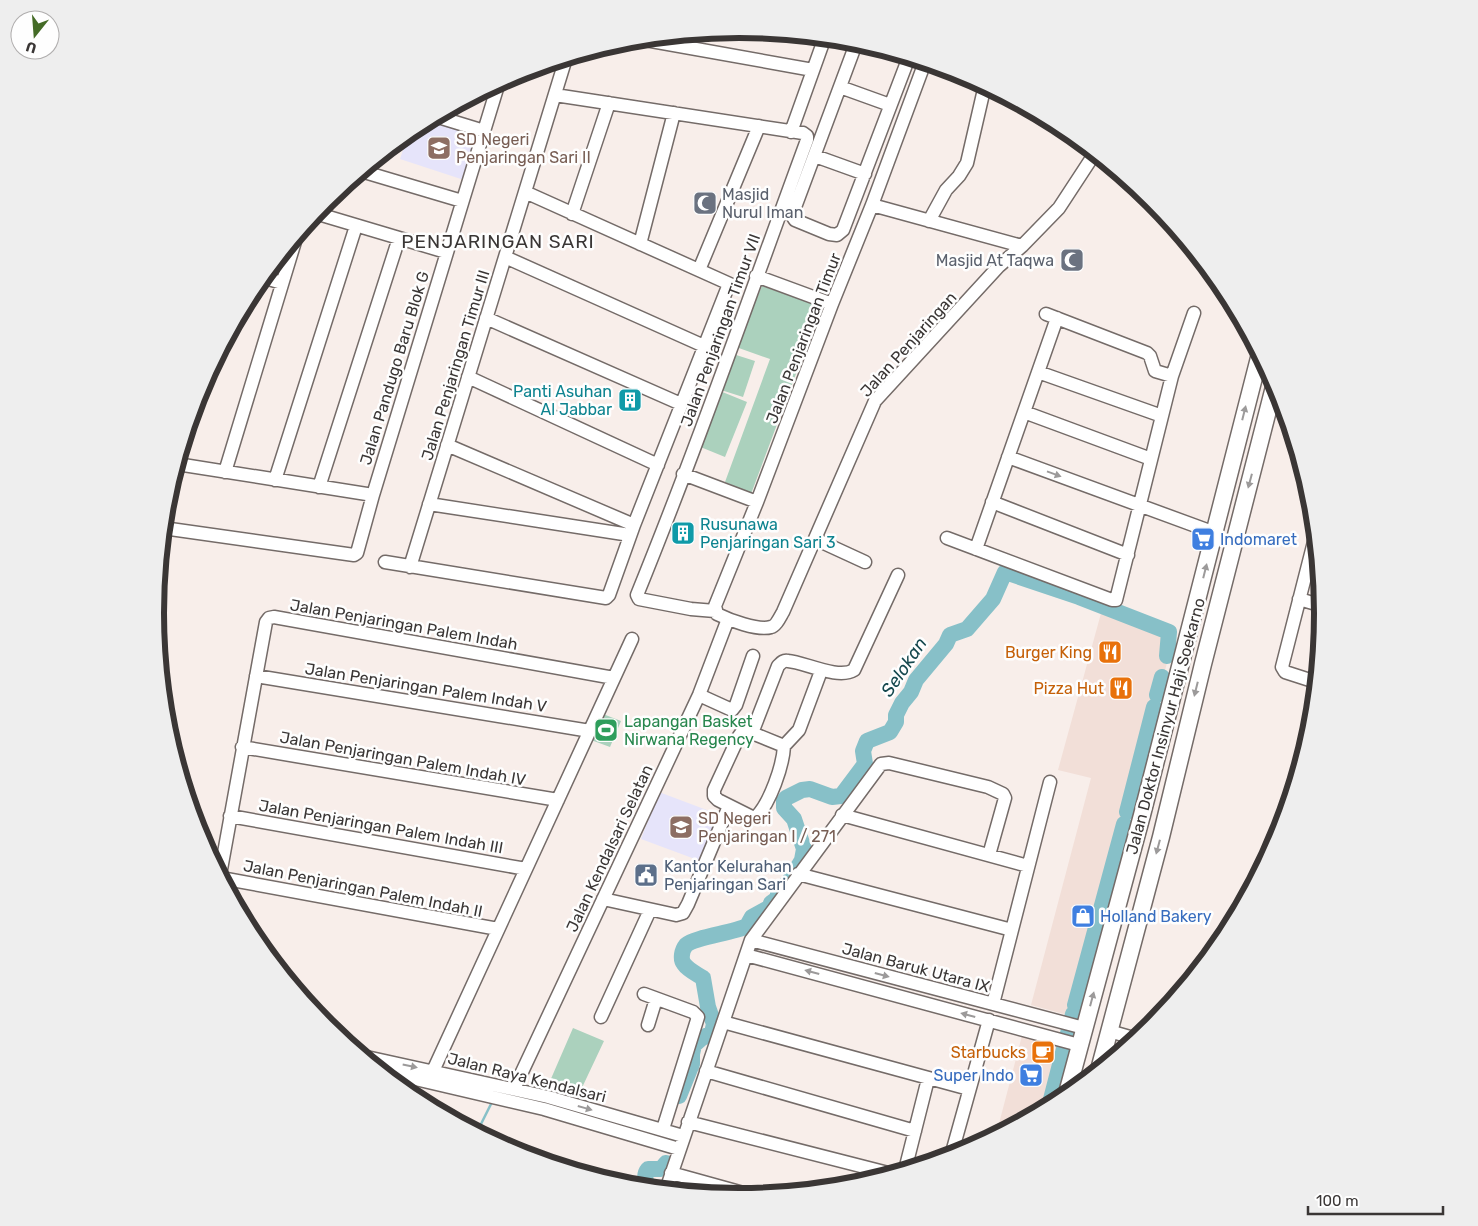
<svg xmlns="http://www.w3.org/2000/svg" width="1478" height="1226" viewBox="0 0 1478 1226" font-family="Rubik,sans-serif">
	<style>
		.built { fill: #f2dfd8 }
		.education { fill: #e6e4fa }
		.green { fill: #abd1bd }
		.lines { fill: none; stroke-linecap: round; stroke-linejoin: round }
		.stream { stroke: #87c0c8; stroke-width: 2.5 }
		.river { stroke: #87c0c8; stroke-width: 16 }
		.minor-casing { stroke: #746b68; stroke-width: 15 }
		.major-casing { stroke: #746b68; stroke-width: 19 }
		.minor { stroke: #fff; stroke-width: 12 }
		.major { stroke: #fff; stroke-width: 16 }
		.oneway { fill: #9c9a9a }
		.labels { text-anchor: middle; stroke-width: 5; stroke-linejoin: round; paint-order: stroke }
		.education-label { font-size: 16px; fill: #785e54; stroke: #fefefe; text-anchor: start }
		.worship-label { font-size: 16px; fill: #5b616d; stroke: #fefefe; text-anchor: start }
		.street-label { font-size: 16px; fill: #3a3635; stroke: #fefefe }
		.culture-label { font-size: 16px; fill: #0d838f; stroke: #fefefe; text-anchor: end }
		.shop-label { font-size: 16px; fill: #366cbe; stroke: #fefefe; text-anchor: start }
		.food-label { font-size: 16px; fill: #c56008; stroke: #fefefe; text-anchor: end }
		.leisure-label { font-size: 16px; fill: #27864d; stroke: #fefefe; text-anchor: start }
		.service-label { font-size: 16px; fill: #4e5e75; stroke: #fefefe; text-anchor: start }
		.water-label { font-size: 18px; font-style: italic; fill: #15484e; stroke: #fefefe }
		.quarter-label { font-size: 19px; letter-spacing: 1px; fill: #3a3635; stroke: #fefefe }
		.rim { fill: none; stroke: #3a3635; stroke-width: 6 }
	</style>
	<rect width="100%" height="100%" fill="#f8eeea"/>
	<path class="built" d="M1103 606 1175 632 1075 1017 1031 1005 1091 778 1058 770Z
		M1024 1028 1064 1040 1071 1052 1057 1102 996 1135Z"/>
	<path class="education" d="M427 120 477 136 464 180 400 159 409 132Z
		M659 792 720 815 703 862 641 839Z"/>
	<path class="green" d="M762 286 821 307 751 494 725 482 770 359 736 347Z
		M733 354 755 361 743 397 721 390Z
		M720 391 747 402 725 457 698 446Z
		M603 714 621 721 610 747 591 740Z
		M573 1028 604 1041 579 1094 550 1081Z
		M672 1176 739 1197 669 1190Z"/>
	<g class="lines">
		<path class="stream" d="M477 1132 493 1100"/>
		<path class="river" d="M1157 695 1162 677
			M1127 812 1154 707
			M1075 1005 1124 824
			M679 1096 692 1064V1054L694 1045 702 1038 712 1033 714 1024 708 1007 703 978C697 974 688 970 684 964 680 959 682 950 686 945 695 937 733 933 747 926L752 917 770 907 771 903 778 898V893L790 880 802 860 804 849 794 819 784 808V801L786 798 802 790 810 789 832 797 841 796 865 764 863 751 867 741 890 732 896 722V715L902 703 911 692 916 680 946 644 950 635 967 629 993 599 1005 572 1079 597 1169 632 1167 656
			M1049 1107 1073 1014
			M648 1188C646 1181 643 1175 648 1169H661L666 1163"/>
		<g class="minor-casing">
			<path id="minor" d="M640 39 813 70
				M857 41 794 210 793 217 795 220 829 234 837 235 843 230 909 57
				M925 62 872 205 832 304 757 502 715 606 717 614C729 620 758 631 771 627 776 626 780 617 783 612L875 401 999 266 1022 246 1059 208 1095 153
				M840 87 890 105
				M555 95 803 133 807 136V140C751 292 698 445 637 595L639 599 691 609 715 611
				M435 116 484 131
				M791 132 825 37
				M815 156 865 174
				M361 171 462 201
				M525 192 732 285
				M872 205 1022 246
				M315 213 446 252
				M572 214 609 103
				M929 221 946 190 959 176 967 163 985 85
				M640 244 674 113
				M505 257 704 346
				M699 270 759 126
				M756 276 832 304
				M262 277 282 283
				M1046 314 1147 353 1150 356 1155 371 1172 376
				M486 318 681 404
				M1038 372 1162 416
				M468 377 658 465
				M1024 412 1151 459
				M447 445 634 525
				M1008 457 1215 533
				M177 464 373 495
				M225 472 297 235
				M683 474 757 502
				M275 480 356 226
				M319 487 399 238
				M992 502 1128 555
				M429 504 630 535
				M163 528 354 555 357 553 373 495 499 82
				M1316 534 1282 667 1285 672 1316 682
				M947 538 1112 600H1116L1172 376 1194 313
				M815 539 865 562
				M976 549 1057 318
				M385 562 606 598 609 595 634 525 729 284
				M410 567 566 58
				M1299 599 1323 606
				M256 676 590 731
				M699 695 732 710 736 705 753 656
				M742 732 752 733 784 746C783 766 770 803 756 817H752L718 800 714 796V790L739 736Z
				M752 733 778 666C781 663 783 660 788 661 804 662 838 680 854 670L898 575
				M784 746 799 730 821 671
				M242 747 558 800
				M842 815 1028 866
				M230 816 526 869
				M798 874 1012 930
				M220 875 266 622 269 618 274 617 614 678
				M221 878 498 929
				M1257 878V877
				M603 899 676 915 683 913 688 904 729 806
				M751 940 1084 1028
				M746 955 1079 1045
				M644 994 693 1012 698 1017 663 1129
				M993 1004 1050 782
				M601 1017 650 910
				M723 1022 969 1089
				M648 1025 656 999
				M1109 1031 1137 1039
				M1104 1051 1118 1054
				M362 1056 548 1097 683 1136
				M381 1071 544 1109 679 1149
				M433 1071 632 639
				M706 1071 915 1131
				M514 1089 699 695 728 619
				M688 1122 892 1174
				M951 1156 989 1020
				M905 1170 928 1079
				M671 1173 754 1196
				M666 1190 751 940 881 764 889 763 988 787 1003 794 1005 798 989 855"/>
		</g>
		<g class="major-casing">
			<path id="major" d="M1099 1070 1161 837 1203 664 1275 383
				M1066 1097 1142 815 1260 354"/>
		</g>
		<use href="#minor" class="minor"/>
		<use href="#major" class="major"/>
	</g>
	<defs><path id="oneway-solid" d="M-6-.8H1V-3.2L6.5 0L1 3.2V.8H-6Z" transform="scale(1.25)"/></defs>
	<g class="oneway">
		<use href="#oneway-solid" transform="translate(1244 413) rotate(-76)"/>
		<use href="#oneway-solid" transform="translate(1054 474) rotate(20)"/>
		<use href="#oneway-solid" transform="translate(1250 481) rotate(105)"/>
		<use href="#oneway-solid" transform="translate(1205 571) rotate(-76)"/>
		<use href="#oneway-solid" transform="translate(1196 689) rotate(104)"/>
		<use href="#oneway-solid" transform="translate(1158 847) rotate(105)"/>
		<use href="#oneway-solid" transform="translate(812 972) rotate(-165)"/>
		<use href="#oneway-solid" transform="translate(882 975) rotate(15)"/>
		<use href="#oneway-solid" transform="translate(1092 999) rotate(-75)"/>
		<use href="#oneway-solid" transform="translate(968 1015) rotate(-165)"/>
		<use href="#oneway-solid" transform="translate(410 1066) rotate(12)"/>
		<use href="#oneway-solid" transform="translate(585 1108) rotate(16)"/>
	</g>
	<defs>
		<g id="school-square" transform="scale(1.25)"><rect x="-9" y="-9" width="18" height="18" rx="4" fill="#8d6e63" stroke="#fefefe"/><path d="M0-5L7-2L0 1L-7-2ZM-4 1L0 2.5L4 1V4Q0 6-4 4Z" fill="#fff"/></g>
		<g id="mosque-square" transform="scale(1.25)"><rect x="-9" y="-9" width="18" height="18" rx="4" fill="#6b7280" stroke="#fefefe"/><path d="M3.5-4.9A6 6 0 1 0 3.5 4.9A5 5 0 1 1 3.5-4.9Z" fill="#fff"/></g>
		<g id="building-square" transform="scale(1.25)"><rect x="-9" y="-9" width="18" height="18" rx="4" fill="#0f9aa8" stroke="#fefefe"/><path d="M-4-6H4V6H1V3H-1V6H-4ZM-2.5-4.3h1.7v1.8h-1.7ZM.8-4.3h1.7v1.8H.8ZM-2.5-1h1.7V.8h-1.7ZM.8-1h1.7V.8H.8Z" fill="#fff"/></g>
		<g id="supermarket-square" transform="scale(1.25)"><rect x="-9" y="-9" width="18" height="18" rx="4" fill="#3f7fe0" stroke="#fefefe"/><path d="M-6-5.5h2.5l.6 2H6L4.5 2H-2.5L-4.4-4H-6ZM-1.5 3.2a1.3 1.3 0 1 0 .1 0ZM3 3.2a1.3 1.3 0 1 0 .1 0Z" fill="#fff"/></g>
		<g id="restaurant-square" transform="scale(1.25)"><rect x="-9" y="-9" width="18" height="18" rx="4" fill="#e8710a" stroke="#fefefe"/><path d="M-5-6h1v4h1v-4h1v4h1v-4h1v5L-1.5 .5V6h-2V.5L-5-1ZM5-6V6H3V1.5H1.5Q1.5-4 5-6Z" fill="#fff"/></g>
		<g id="stadium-square" transform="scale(1.25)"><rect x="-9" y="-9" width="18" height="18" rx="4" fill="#2e9e5b" stroke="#fefefe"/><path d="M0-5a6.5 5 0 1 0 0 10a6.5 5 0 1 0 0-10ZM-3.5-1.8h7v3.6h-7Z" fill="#fff"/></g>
		<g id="civic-square" transform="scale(1.25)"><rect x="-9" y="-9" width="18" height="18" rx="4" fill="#5c6f8a" stroke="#fefefe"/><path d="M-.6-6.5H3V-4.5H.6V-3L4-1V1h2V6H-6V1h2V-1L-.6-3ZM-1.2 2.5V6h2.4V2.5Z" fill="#fff"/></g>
		<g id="shop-square" transform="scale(1.25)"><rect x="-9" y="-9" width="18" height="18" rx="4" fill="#3f7fe0" stroke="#fefefe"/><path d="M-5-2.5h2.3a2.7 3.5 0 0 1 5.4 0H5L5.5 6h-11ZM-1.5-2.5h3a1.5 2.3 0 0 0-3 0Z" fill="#fff"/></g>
		<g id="cafe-square" transform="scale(1.25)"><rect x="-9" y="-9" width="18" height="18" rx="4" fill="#e8710a" stroke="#fefefe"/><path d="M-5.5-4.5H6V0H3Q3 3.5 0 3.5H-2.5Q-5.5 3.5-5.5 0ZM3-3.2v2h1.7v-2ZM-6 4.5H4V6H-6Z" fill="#fff"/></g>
	</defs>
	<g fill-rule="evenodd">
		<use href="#school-square" x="439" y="148"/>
		<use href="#mosque-square" x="705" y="203"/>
		<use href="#mosque-square" x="1072" y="260"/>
		<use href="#building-square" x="630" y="400"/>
		<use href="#building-square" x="683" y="533"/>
		<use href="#supermarket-square" x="1203" y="539"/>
		<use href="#restaurant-square" x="1110" y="652"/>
		<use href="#restaurant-square" x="1121" y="688"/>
		<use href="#stadium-square" x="606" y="730"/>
		<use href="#school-square" x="681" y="827"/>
		<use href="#civic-square" x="646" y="875"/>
		<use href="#shop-square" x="1083" y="916"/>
		<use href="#cafe-square" x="1043" y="1052"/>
		<use href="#supermarket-square" x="1031" y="1075"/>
	</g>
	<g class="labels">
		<g class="education-label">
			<text x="456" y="145">SD Negeri<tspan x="456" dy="18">Penjaringan Sari II</tspan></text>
			<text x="698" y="824">SD Negeri<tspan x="698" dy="18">Penjaringan I / 271</tspan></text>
		</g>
		<g class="worship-label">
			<text x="722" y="200">Masjid<tspan x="722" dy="18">Nurul Iman</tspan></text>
			<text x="1054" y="266" text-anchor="end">Masjid At Taqwa</text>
		</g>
		<g class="street-label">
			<text transform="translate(720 330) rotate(-70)" y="6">Jalan Penjaringan Timur VII</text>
			<text transform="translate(803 338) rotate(-69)" y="6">Jalan Penjaringan Timur</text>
			<text transform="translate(908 344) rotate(-48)" y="6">Jalan Penjaringan</text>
			<text transform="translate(455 365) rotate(-73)" y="6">Jalan Penjaringan Timur III</text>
			<text transform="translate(394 368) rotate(-73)" y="6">Jalan Pandugo Baru Blok G</text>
			<text transform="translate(404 624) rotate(10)" y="6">Jalan Penjaringan Palem Indah</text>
			<text transform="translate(426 687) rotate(9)" y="6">Jalan Penjaringan Palem Indah V</text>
			<text transform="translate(1165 726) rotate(-75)" y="6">Jalan Doktor Insinyur Haji Soekarno</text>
			<text transform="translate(403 758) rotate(10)" y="6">Jalan Penjaringan Palem Indah IV</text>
			<text transform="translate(381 826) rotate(10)" y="6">Jalan Penjaringan Palem Indah III</text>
			<text transform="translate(609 848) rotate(-65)" y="6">Jalan Kendalsari Selatan</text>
			<text transform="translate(363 888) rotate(11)" y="6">Jalan Penjaringan Palem Indah II</text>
			<text transform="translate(916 967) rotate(15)" y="6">Jalan Baruk Utara IX</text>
			<text transform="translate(527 1077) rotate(14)" y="6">Jalan Raya Kendalsari</text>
		</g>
		<g class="culture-label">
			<text x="612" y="397">Panti Asuhan<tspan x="612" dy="18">Al Jabbar</tspan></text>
			<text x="700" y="530" text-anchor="start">Rusunawa<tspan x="700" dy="18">Penjaringan Sari 3</tspan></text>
		</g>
		<g class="shop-label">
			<text x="1220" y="545">Indomaret</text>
			<text x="1100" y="922">Holland Bakery</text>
			<text x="1014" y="1081" text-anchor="end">Super Indo</text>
		</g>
		<g class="food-label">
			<text x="1092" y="658">Burger King</text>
			<text x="1104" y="694">Pizza Hut</text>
			<text x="1026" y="1058">Starbucks</text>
		</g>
		<g class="leisure-label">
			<text x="624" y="727">Lapangan Basket<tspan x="624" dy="18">Nirwana Regency</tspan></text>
		</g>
		<g class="service-label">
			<text x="664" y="872">Kantor Kelurahan<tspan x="664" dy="18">Penjaringan Sari</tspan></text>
		</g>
		<g class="water-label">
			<text transform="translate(904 667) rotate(-56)" y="6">Selokan</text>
		</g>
		<g class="quarter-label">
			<text x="498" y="248">PENJARINGAN SARI</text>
		</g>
	</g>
	<path d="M0 0H1478V1226H0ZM164 613a575 575 0 1 1 1150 0a575 575 0 1 1-1150 0Z" fill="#eee" fill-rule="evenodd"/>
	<path class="rim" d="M164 613a575 575 0 1 1 1150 0a575 575 0 1 1-1150 0Z"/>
	<g transform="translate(35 35) rotate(197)"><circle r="24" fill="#fefefe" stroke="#b0aeae"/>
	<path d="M0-4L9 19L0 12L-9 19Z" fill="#446b26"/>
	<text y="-8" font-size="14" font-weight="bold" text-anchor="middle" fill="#3a3635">U</text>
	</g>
	<path d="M1308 1206v8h135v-8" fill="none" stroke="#3a3635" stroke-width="2.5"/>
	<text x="1316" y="1206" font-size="15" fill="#3a3635" stroke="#fefefe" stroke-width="4" paint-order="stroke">100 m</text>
</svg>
